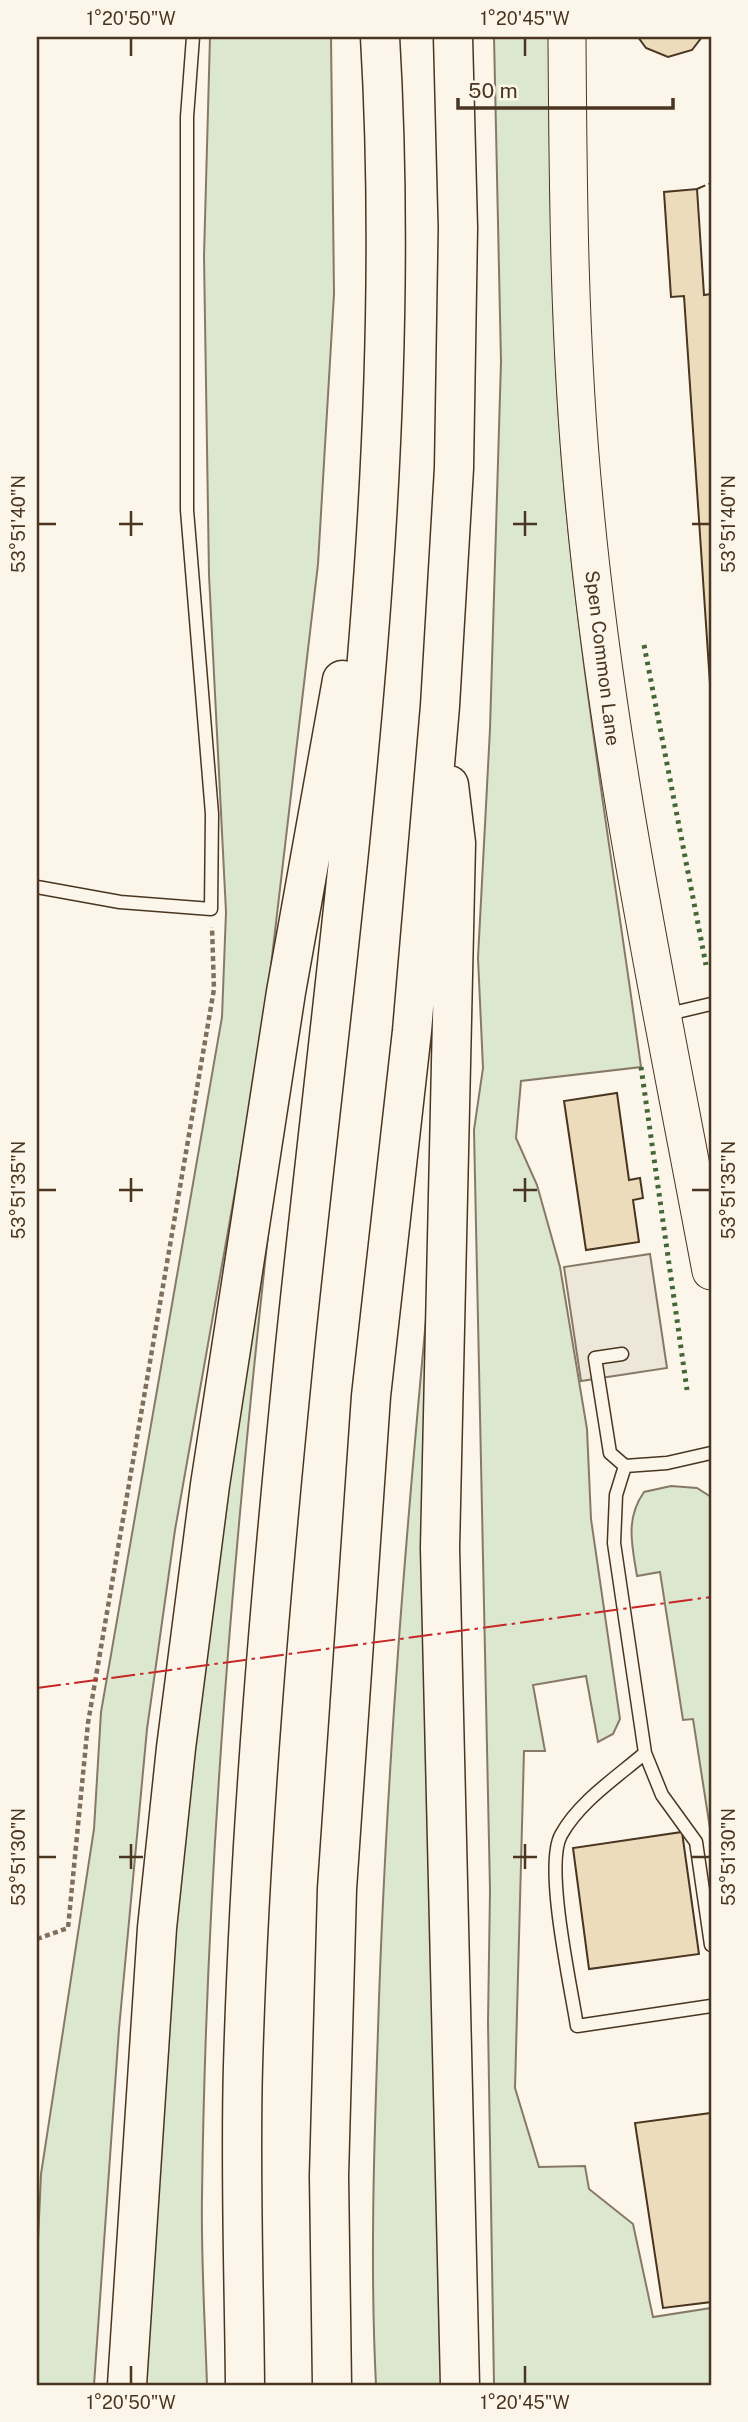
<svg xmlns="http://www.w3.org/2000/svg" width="748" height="2422" viewBox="0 0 748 2422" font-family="'Public Sans',sans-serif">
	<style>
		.green { fill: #dce7d0; stroke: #887966; stroke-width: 2 }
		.parking { fill: #ede7d9; stroke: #887966; stroke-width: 2 }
		.building { fill: #ecdcbc; stroke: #4a3520; stroke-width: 2 }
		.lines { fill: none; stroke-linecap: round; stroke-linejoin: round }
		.lane-casing { stroke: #4a3520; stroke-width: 15 }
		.secondary-casing { stroke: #4a3520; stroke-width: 39 }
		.highway-casing { stroke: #4a3520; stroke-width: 41 }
		.path { stroke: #7f6f5c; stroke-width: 4.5; stroke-dasharray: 5 3.5; stroke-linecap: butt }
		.lane { stroke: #fbf6e9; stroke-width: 12 }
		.secondary { stroke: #fbf6e9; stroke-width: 37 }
		.highway { stroke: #fbf6e9; stroke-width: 38 }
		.hedge { stroke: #436837; stroke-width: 5; stroke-dasharray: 3.5 5; stroke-linecap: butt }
		.fence { stroke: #4a3520; stroke-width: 2; stroke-dasharray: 9 3.5; stroke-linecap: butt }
		.power { stroke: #c62828; stroke-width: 2; stroke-dasharray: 24 5 3.5 5; stroke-linecap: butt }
		.ticks { fill: none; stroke: #4a3520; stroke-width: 2.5 }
		.labels { text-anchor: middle; stroke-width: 5; stroke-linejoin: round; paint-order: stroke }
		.street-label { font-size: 19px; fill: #4a3520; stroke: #fbf6e9 }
		.neatline { fill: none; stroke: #4a3520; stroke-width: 2.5 }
		.ticks-label { font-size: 18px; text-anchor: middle; fill: #4a3520 }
	</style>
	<rect width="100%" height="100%" fill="#fbf6e9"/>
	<path class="green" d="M210 37H331L334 294 318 564 263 1034 175 1530 147 1729 119 2029 94 2385H37V2264L41 2174 94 1829 101 1712 222 1017 226 912 209 575 204 256Z
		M494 37H549C550 190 551 344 565 496 583 687 615 877 641 1067L521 1081 516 1138 537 1185 560 1267 587 1429 591 1519 620 1719 613 1734 598 1742 586 1676 533 1685 545 1751H524L515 2088 539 2167 585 2166 589 2189 633 2224 653 2317 711 2308V2385H494L488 2023 490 1890 474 1130 483 1068 478 958 490 729 501 362Z
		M270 1217C234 1543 206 1869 202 2197 201 2260 205 2323 207 2385H143L186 1766Z
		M433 1245 447 2385H376C370 2267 374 2148 378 2030 386 1767 408 1507 433 1245Z
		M671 1486 697 1488 711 1497V1835L693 1719 683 1720 660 1572 637 1576C632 1545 625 1519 644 1492Z"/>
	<path class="parking" d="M650 1254 667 1368 581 1381 564 1267Z"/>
	<path class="building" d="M638 37H702L692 50 668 57 646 48Z
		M697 189 704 295 711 294 710 684 684 296 671 297 664 192Z
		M617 1093 629 1180 640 1178 643 1198 633 1200 639 1242 586 1250 564 1101Z
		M682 1832 699 1954 589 1969 573 1848Z
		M711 2113V2302L663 2308 635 2123Z"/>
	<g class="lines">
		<g class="lane-casing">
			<path id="lane" d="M37 887 120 902 211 909 212 814 187 510V117L193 37
				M664 1015 711 1004
				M622 1354 595 1358 610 1453 625 1466 667 1463 711 1453
				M625 1466 616 1495 614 1543 645 1753 662 1795 696 1842 711 1945
				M645 1753C617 1777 579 1802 561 1835 544 1866 571 1987 577 2026L711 2006"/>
		</g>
		<g class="secondary-casing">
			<path id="secondary" d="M567 37C568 191 569 346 584 500 608 760 663 1015 711 1271"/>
		</g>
		<g class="highway-casing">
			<path id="highway" d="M449 785 456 843 440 1548 460 2385
				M127 2385 157 1928 176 1748 210 1485 286 992 342 680
				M245 2385C244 2279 240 2172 243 2066 250 1826 271 1585 295 1346 340 912 406 474 380 37
				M332 2385 329 2176 337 1889 371 1396 412 1031 440 706 454 468 458 228 453 37"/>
		</g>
		<path class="path" d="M37 1939 68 1928 88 1723 214 989 212 927"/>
		<use href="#lane" class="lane"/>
		<use href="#secondary" class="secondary"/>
		<use href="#highway" class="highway"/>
		<path class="hedge" d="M644 645 706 965
			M641 1067 687 1390"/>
		<path class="fence" d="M697 189 711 183"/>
		<path class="power" d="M37 1688 711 1597"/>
	</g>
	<path class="ticks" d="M131 38V56M525 38V56M131 511V536M525 511V536M38 524H56M119 524H143M513 524H537M692 524H710M131 1178V1202M525 1178V1202M38 1190H56M119 1190H143M513 1190H537M692 1190H710M131 1844V1869M525 1844V1869M38 1857H56M119 1857H143M513 1857H537M692 1857H710M131 2366V2384M525 2366V2384"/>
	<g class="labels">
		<g class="street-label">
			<text transform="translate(603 658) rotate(83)" y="7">Spen Common Lane</text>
		</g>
	</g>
	<rect width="748" height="2422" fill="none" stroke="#fbf6e9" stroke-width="77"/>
	<path d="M458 98v10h215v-10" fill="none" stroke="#4a3520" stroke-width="3.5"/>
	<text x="468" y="98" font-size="21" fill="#4a3520" stroke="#fbf6e9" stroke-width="5" paint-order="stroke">50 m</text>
	<rect x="38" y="38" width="672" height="2346" class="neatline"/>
	<g class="ticks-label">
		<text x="131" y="25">1°20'50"W</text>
		<text x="525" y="25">1°20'45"W</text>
		<text transform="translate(19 524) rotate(-90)" y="6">53°51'40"N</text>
		<text transform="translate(729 524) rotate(-90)" y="6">53°51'40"N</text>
		<text transform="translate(19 1190) rotate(-90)" y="6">53°51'35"N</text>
		<text transform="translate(729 1190) rotate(-90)" y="6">53°51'35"N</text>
		<text transform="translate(19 1857) rotate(-90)" y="6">53°51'30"N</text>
		<text transform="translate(729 1857) rotate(-90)" y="6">53°51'30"N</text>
		<text x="131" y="2409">1°20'50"W</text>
		<text x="525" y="2409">1°20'45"W</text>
	</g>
</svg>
